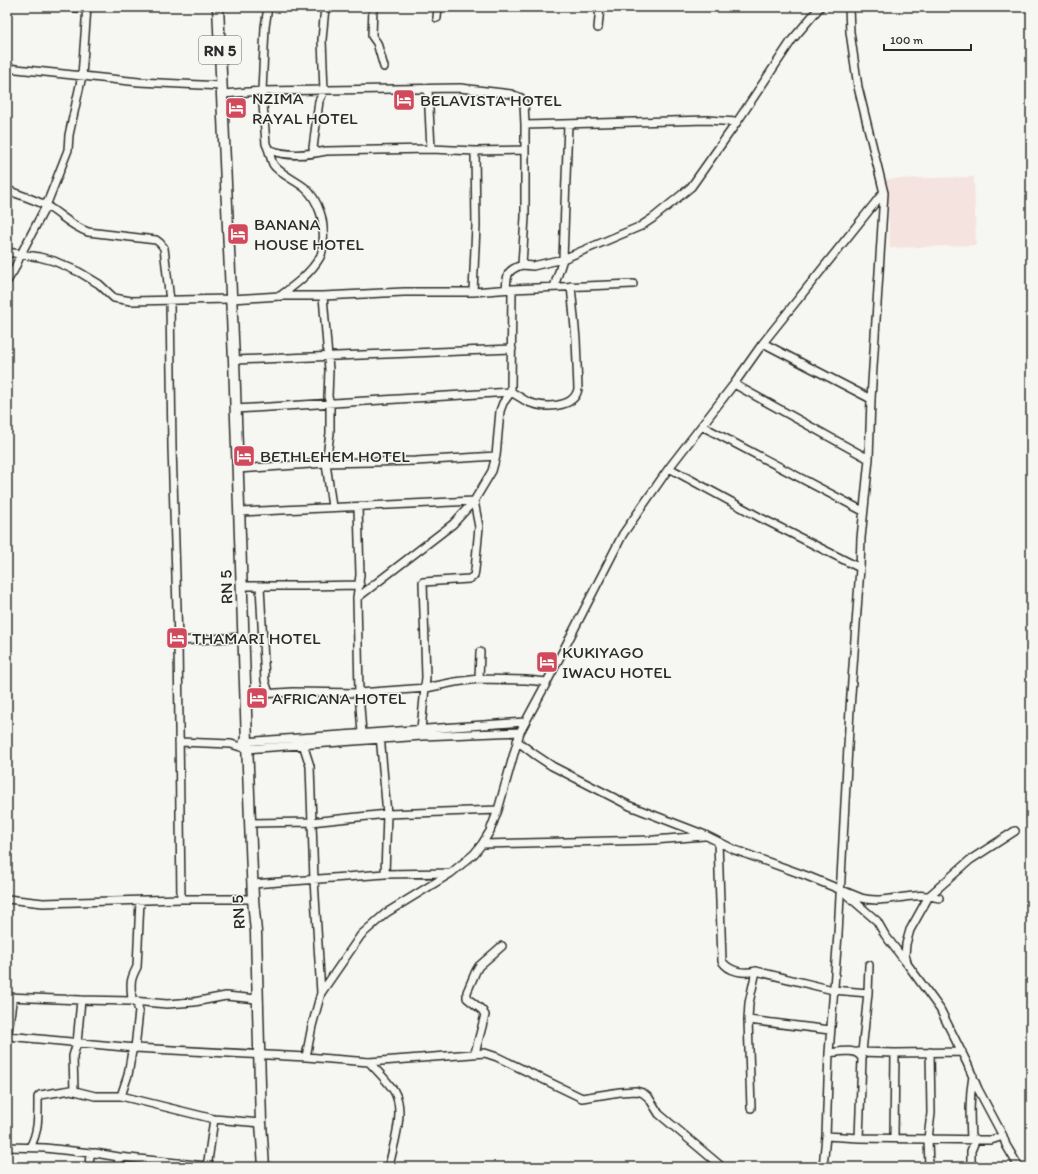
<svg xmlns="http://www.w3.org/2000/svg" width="1038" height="1174" viewBox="0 0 1038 1174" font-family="Itim,sans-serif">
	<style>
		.built { fill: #f5e3df }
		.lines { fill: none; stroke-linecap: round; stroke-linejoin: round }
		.street-casing { stroke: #2b2b2b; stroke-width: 10 }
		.primary-casing { stroke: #2b2b2b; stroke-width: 13 }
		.street { stroke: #f6f6f2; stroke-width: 7 }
		.primary { stroke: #f6f6f2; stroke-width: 10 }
		.labels { text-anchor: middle; stroke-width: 3; stroke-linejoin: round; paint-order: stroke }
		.shield { fill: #f6f6f2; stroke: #686867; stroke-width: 1 }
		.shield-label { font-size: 16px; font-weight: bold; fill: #2b2b2b }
		.poi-label { font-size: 17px; fill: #2b2b2b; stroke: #f6f6f2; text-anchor: start }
		.street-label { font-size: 17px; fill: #2b2b2b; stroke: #f6f6f2 }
	</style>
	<rect width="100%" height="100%" fill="#f6f6f2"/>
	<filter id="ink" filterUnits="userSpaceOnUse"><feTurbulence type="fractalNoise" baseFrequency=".025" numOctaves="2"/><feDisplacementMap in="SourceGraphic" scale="8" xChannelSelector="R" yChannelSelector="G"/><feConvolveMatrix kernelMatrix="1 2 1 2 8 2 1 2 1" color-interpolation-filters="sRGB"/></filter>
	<g filter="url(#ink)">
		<path class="built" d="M974 177 976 245 890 248 887 179Z"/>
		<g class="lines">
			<g class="street-casing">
				<path id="street" d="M71 7 87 9
					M268 7 265 27 262 91 266 144C270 151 270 158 273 164 278 173 297 181 305 188 312 194 317 203 320 212 324 222 325 248 320 257 311 273 295 285 280 296
					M373 7 372 36 377 43 384 67
					M437 18 438 7
					M598 28 600 7
					M7 68 139 82 222 86
					M428 89 431 149
					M223 94 262 91 460 88 511 94 521 98 524 103 525 125V217L522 265C507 270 507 274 506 289
					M525 125 707 120 737 122 792 40 820 7
					M270 150C288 157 307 155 326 151L431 149 475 151 525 150
					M317 152 313 148 319 101 324 91 322 40 325 7
					M7 190C20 195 33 199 45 205 61 214 69 225 88 232L156 240 160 243 164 248 170 301 172 447 178 641 181 899
					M7 252 39 257 54 261 79 272 99 284 114 298 131 301 231 299 280 296H323L404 292H473L512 289 633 284
					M522 265 533 266 563 259 641 226 653 218 691 187 737 122
					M7 281 14 270 21 254 46 206 68 150 69 135 82 76 87 7
					M554 287 563 259 568 124
					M473 292 476 226 475 151
					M323 296 329 370 328 397 330 403V433L326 463 332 507
					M763 343 871 399
					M234 360 512 349
					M734 384 869 459
					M235 409 511 392C517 395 522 399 528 402 543 408 574 409 578 389L576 339 571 286
					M702 426 863 511
					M669 468 761 518 860 568
					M237 469 326 463 416 461 496 456
					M358 507 360 575 357 598 359 693 362 733
					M240 512 474 501 479 527 475 570 474 576 469 579 423 582 426 677 421 729
					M241 586H305L360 585
					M260 586 265 681 269 693
					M357 598 453 524 474 501 492 471 496 456 500 411 503 403 511 392 512 289
					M178 641 244 637
					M479 679 480 652
					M245 695 293 692 359 693 426 688 455 682 479 679 526 680 547 682
					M380 735 387 814 385 874
					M302 741 310 766 314 880 321 993
					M517 741 534 754 552 766 630 806 705 835 735 850 807 876 861 898C878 903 897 897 914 896 922 895 931 896 939 898
					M179 742 231 744 247 749 422 736 520 732
					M243 742 525 722
					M251 823 311 822 387 814 498 810
					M718 842 722 961C729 972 744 974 756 971L833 990 868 993 862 1052
					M482 844 654 840 704 836
					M253 884 385 874 450 873
					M847 895 877 921 885 935 908 965 940 1009 967 1063 978 1089 1003 1136 1006 1145 1019 1167
					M7 899 43 903 181 899H253
					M907 962 905 955 906 944 910 930 929 896 970 860 1015 831
					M868 993 869 965
					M7 997 81 1000
					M7 998 12 1002 7 1040
					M748 1020 830 1030
					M7 1036 135 1048 306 1057 369 1062 485 1053 497 1057 582 1098 620 1092 636 1091 643 1093 649 1098 659 1114 722 1167
					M858 1052 895 1053 962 1052
					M475 1053 485 1015 482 1010 467 998V992L476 971 479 966 502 946
					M829 1053C838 1052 858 1047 862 1059L859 1138
					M306 1057 312 1026 321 993 361 935 386 913 451 873 474 854 482 844 490 831 498 810 520 732 547 682 623 534 669 468 734 384 763 343 883 193
					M369 1062C377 1071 387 1080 394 1091 406 1111 393 1145 389 1167
					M74 1091 73 1056 77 1043 81 1000 132 1001 167 1004 194 1002 226 996 257 999
					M121 1096 128 1075 132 1051 135 1048 139 1011 137 1004 132 1001C131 984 129 982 137 967L140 900
					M751 1108 748 1020 749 1003 756 971
					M826 1136 859 1138 991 1140 1003 1136
					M894 1138 895 1053
					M971 1139C970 1118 969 1098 973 1076
					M7 1147 45 1148 91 1153
					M30 1147C39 1132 38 1114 38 1097L40 1095 71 1090 95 1096H121L214 1119 261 1123
					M89 1167 90 1154 95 1153 119 1157 206 1166 208 1161 214 1119
					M118 1167 119 1157
					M823 1167 826 1136 829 1053 838 934 850 709 860 568 861 538 869 459 871 399 884 193 858 87 850 32 849 7
					M929 1167 928 1139 931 1113 930 1052
					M971 1167V1151L976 1139"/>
			</g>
			<g class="primary-casing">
				<path id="primary" d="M218 7 234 360 247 742 253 899 256 932 261 1123 264 1167"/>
			</g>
			<use href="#street" class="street"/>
			<use href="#primary" class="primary"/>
		</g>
	</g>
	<defs>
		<g id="hotel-square" transform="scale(1.15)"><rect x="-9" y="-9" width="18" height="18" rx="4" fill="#d1495b" stroke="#f6f6f2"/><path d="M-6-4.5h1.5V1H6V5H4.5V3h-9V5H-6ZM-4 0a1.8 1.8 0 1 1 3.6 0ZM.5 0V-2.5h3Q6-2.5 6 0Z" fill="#fff"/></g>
	</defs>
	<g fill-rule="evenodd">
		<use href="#hotel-square" x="404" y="100"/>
		<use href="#hotel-square" x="236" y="108"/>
		<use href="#hotel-square" x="238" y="234"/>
		<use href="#hotel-square" x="244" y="456"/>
		<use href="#hotel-square" x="177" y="638"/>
		<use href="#hotel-square" x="547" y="662"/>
		<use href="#hotel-square" x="257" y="698"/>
	</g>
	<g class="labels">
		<rect class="shield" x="199" y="36" width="42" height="28" rx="3"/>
		<g class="shield-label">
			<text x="220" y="56">RN 5</text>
		</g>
		<g class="poi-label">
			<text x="252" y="104">NZIMA<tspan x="252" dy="20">RAYAL HOTEL</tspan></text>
			<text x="420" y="106">BELAVISTA HOTEL</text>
			<text x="254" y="230">BANANA<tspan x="254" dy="20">HOUSE HOTEL</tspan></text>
			<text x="260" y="462">BETHLEHEM HOTEL</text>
			<text x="192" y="644">THAMARI HOTEL</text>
			<text x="562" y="658">KUKIYAGO<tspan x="562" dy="20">IWACU HOTEL</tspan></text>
			<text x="272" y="704">AFRICANA HOTEL</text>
		</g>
		<g class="street-label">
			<text transform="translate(226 587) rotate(-92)" y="6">RN 5</text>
			<text transform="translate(238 912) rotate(-93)" y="6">RN 5</text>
		</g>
	</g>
	<rect width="1038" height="1174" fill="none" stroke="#f6f6f2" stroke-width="24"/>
	<rect x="12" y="12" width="1014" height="1150" fill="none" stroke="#2b2b2b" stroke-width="1.5" filter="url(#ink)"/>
	<path d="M884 44v6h87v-6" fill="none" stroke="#2b2b2b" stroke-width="2"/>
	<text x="890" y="44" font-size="12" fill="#2b2b2b" stroke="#f6f6f2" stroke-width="3" paint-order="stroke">100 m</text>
</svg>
